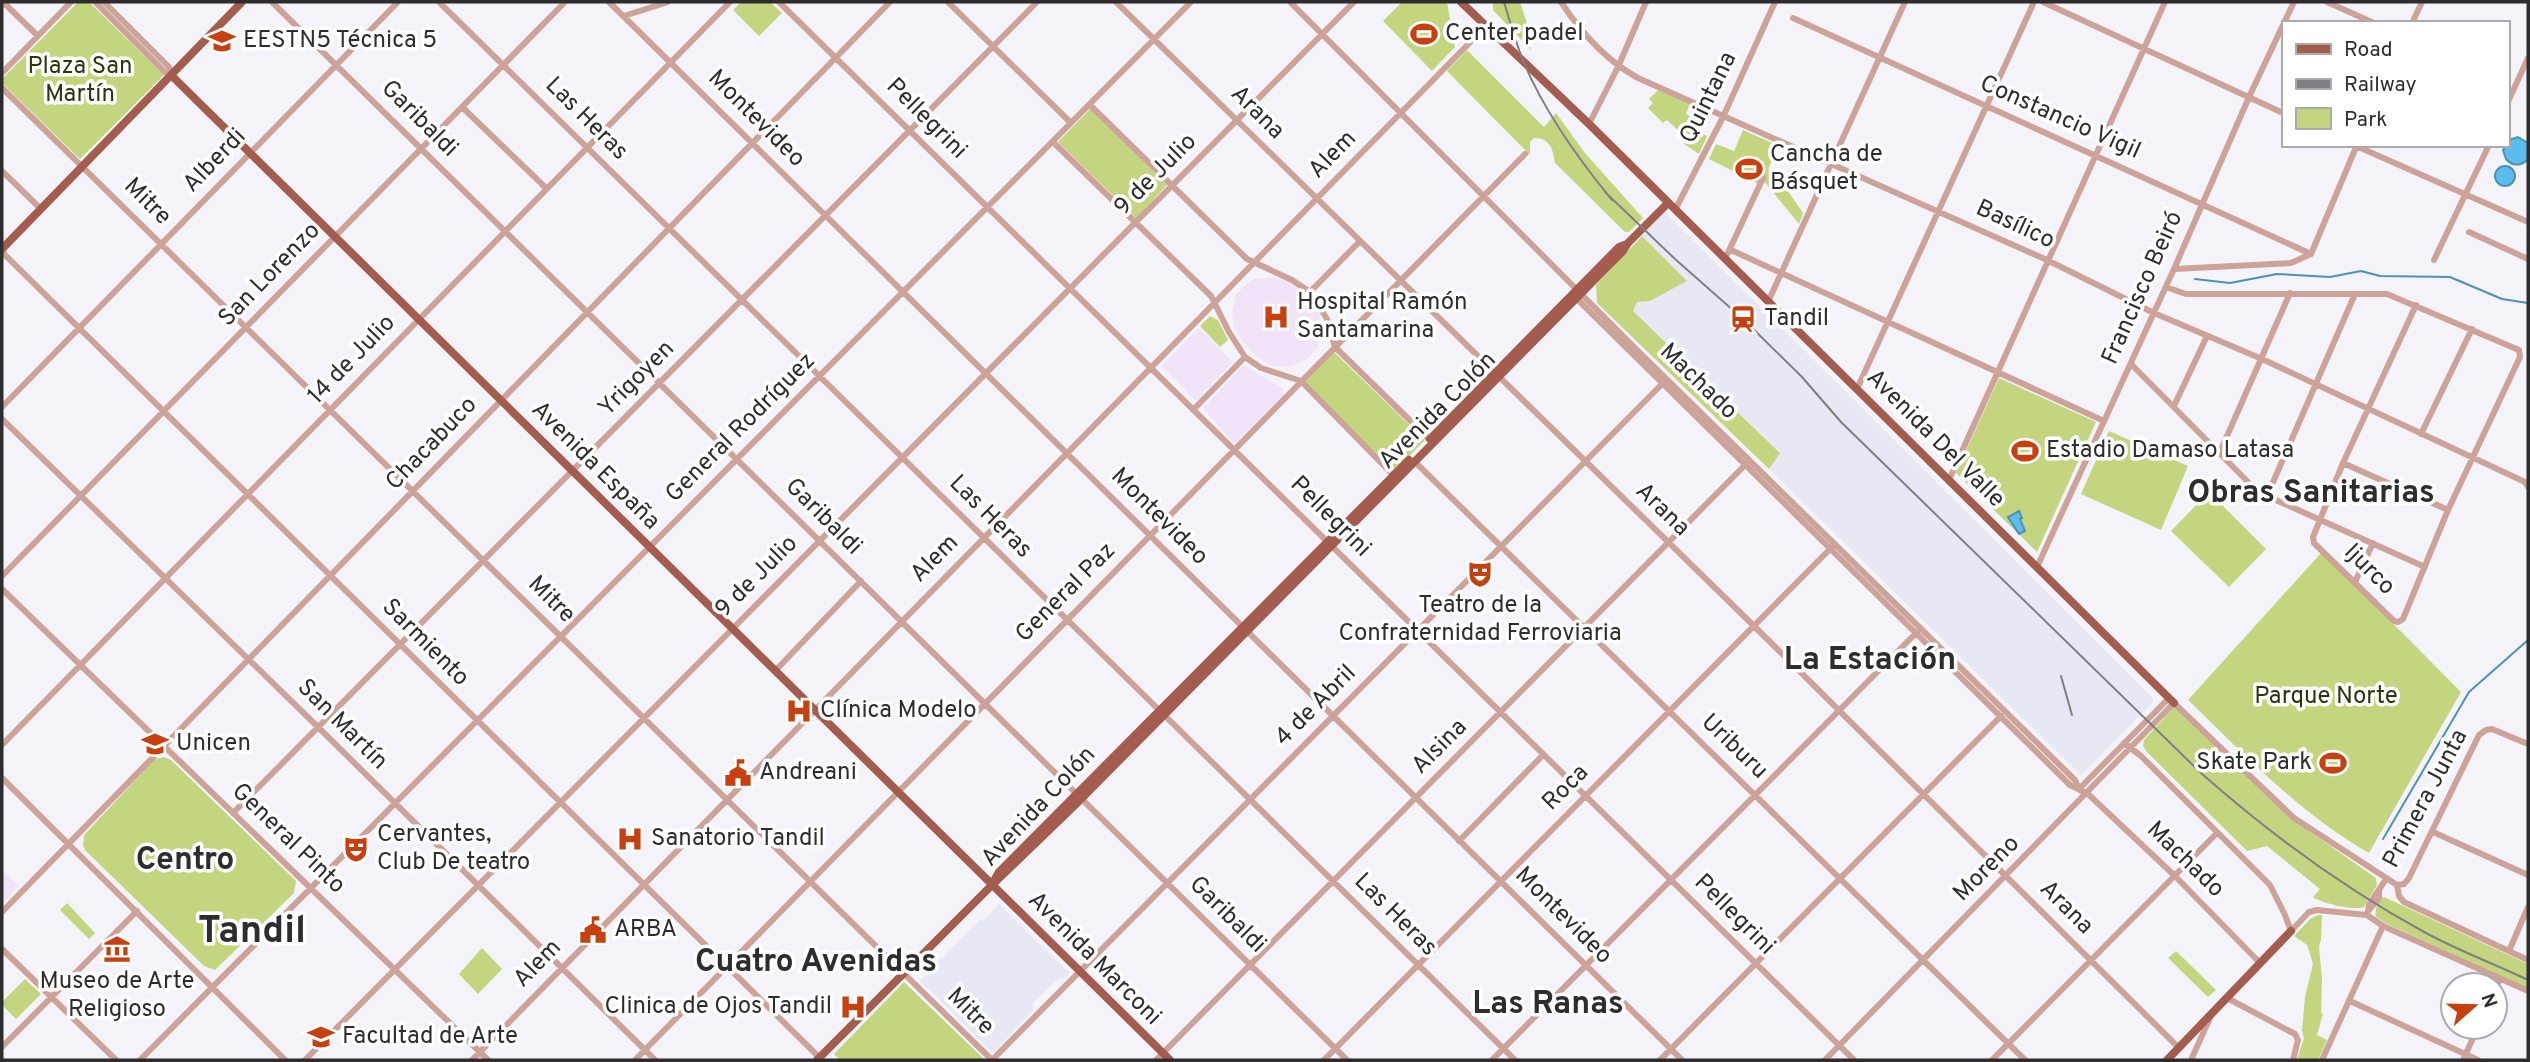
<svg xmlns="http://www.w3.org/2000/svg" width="2530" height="1062" viewBox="0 0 2530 1062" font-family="Overpass,sans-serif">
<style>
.built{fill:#e8e8f5}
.medical{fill:#f1e4f8}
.green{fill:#c4d580}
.water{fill:#5bbded;stroke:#4d92b4;stroke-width:2}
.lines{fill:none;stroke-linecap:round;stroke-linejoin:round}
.stream{stroke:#4d92b4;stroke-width:2}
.minor{stroke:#cca299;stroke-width:6}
.major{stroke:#a45c4e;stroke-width:8}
.rail{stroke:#7f7f83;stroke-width:2}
.labels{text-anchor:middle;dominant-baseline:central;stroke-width:7;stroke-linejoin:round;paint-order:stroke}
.poi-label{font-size:24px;fill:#2d2d2f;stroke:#fff;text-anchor:start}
.park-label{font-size:24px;fill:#2d340f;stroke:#fff}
.street-label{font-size:24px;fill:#2d2d2f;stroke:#fff}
.district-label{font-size:32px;font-weight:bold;fill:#2d2d2f;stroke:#fff}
.town-label{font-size:38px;font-weight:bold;fill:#2d2d2f;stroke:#fff}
</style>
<rect width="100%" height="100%" fill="#f3f3f9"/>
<path class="built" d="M1664 211 2153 698V702L2081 775 1769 469 1780 452 1633 311 1637 302 1650 301 1687 281 1642 236Z
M999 904 1070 973 1065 978 1058 979 1033 1003V1011L993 1053 920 981 980 919 983 921Z"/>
<path class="medical" d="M1270 277 1281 279 1296 285 1307 295 1318 310 1321 322V334L1317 348 1306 360 1291 366 1275 367 1263 361 1252 353 1234 328 1232 312 1236 294 1253 279Z
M1199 328 1233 362 1196 401 1161 366Z
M1244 365 1282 388 1284 395 1234 444 1203 408Z
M2 870 19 886 2 904Z"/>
<path class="green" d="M78 2H89L164 75 80 159 2 83V79Z
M741 2H770L782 13 759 36 733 10Z
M1402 2H1447L1455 47 1432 71 1383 21Z
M1493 2H1520L1526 20 1531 50 1493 10Z
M1467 50 1544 127 1556 113 1585 153 1643 218 1629 232H1625L1555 163C1553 149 1550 138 1534 138L1530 142V155L1447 71Z
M1658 90 1690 104 1686 114 1702 123 1698 131 1707 136 1699 154 1684 144 1688 140 1667 120 1663 123 1648 108 1653 103 1649 99Z
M1090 109 1167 185 1136 218 1058 142Z
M1743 130 1779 146 1768 169 1790 180 1786 188 1803 213 1799 224 1764 181 1761 185 1709 159 1716 144 1734 151Z
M1642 236 1687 281 1650 301 1637 302 1633 311 1780 453 1769 469 1597 303 1596 285Z
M1210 316 1218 320 1228 340 1220 347 1200 326Z
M1334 352 1425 440 1394 472 1305 382Z
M1999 378 2096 422 2037 552 1956 473Z
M2109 431 2188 466 2161 530 2081 494Z
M2209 492 2266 549 2229 587 2171 531Z
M2322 552 2461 692 2369 853C2300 814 2245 755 2188 700Z
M2175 706 2289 817 2376 878 2377 885 2364 907C2354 911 2321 903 2313 897L2320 889 2267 846 2247 851 2147 752 2143 746 2144 740Z
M164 757 171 760 296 881 294 893 215 970 204 966 85 850 83 845 84 835 155 759Z
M2384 897 2528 964V989L2385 923 2376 917C2374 909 2378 902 2384 897Z
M67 903 95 933 89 939 60 910Z
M2318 915H2322L2321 940 2319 946 2322 979 2321 1013 2323 1014 2317 1035 2327 1040 2318 1060H2297L2304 1038 2302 1031 2305 997 2313 964 2307 945 2294 936 2310 919Z
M482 948 502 969 478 994 459 974Z
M2176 951 2216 990 2208 997 2168 958Z
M25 979 41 994 16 1019 2 1005V1002Z
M904 982 985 1060H840L834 1054Z"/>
<path class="water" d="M2518 137 2528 143V159C2521 167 2512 166 2506 159L2503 150 2508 140Z
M2495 176a10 10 0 1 1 20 0a10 10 0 1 1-20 0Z
M2019 511 2022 518 2020 519 2025 531 2019 534 2008 517Z"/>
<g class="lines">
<path class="stream" d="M2195 279 2230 283 2277 274 2330 277 2361 271 2380 276 2450 277 2502 299 2528 303
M2383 839 2469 692 2528 640"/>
<path class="minor" d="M3 2 38 36
M95 2 165 72 171 75
M104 2 169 67 171 75
M272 2 1347 1060
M439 2 1515 1060
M609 2 1682 1060
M779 2 1854 1060
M948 2 1071 123
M1116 2 1753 625 2179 1048
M1290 2 1635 348 2075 780 2079 789
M1561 2C1580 31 1607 61 1638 78L2047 260 2154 313 2262 359 2525 482 2528 487
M2043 2 2283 113
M2327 2 2374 23
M624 16 668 2
M1793 18 2311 254
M2284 23 2294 2
M2412 23 2422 2
M2 73 71 2
M2 88 992 1060
M2507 104 2528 58
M1090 105 1247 259 1292 280 1310 292 1327 319 1335 347 1429 439
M462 107 546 188
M1589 124 1618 67 1646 2
M1053 142 1211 296 1229 332 1245 357 1261 368 1301 381 1396 478
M2354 145 2528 222
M2 171 41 209
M1675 210 1723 117 1775 2
M2469 232 2528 259
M1731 250 2104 421
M2 252 821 1059
M2311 254 2357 145
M1725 259 1763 178
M2434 260 2489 145
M2174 269 2291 263 2311 254
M2166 287 2186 294H2387L2519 350 2520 357 2448 510 2403 619 2398 622 2394 621 2314 543 2313 537 2343 463 2416 305
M1310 292 1360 241
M1574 296 2070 785 2088 794 2175 876 2260 963
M1768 302 1905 2
M2131 364 2252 486 2267 496 2425 567
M1857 389 2034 2
M2174 406 2207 336
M2 407 398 2
M1193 410 1245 357
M2 419 319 728 655 1060
M2421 434 2472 329
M2220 452 2290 293
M1415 462 2025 1060
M2343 463 2448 510
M1949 480 2165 2
M2267 496 2355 294
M2037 567 2174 269 2249 97 2283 25
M2 576 565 2
M2355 582 2373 543
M2 589 488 1060
M775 671 861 581
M2124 743 2141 756 2270 885 2285 915 2291 931
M2 745 730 2
M2 778 285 1060
M2079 789 2169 698
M233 813 1037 2
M2433 832 2528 875
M1459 841 1543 755
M2397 885 2404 884 2409 878 2479 735 2486 730 2492 729 2528 744
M2397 885 2399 896 2404 902 2528 960
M2369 910 2379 898V891
M2 912 890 2
M2367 915 2369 905 2386 879
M2291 931 2309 912 2317 910 2367 915 2383 926 2528 991
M2 949 116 1060
M2509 951 2528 907
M2495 990 2500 979
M2227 998 2295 1034 2298 1040 2293 1060
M2350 1001 2478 1060
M2 1047 137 911
M140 1060 1191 2
M305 1060 1354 2
M472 1060 1486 26
M635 1060 1525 154
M992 1060 1663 383
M1156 1060 1746 464
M1324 1060 1832 547
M1492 1060 1917 632
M1660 1060 2001 716
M1825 1060 2174 703 2294 818 2397 885
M1992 1060 2217 833
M2191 1060 2210 1018
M2322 1060 2383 926
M2463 1060 2478 1027"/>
<path class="major" d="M1461 2 1589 124 2174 703
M171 75 1170 1060
M2 249 242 2
M1430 439 1619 247 1627 244
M995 879 999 872 1409 460
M817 1060 992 885 1078 802 1623 251 1628 243 1668 203
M2167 1060 2291 931"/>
<path class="rail" d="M1504 2C1510 22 1516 43 1524 63 1544 110 1580 161 1612 200
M1605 192 1675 259 1743 319 1802 377 1841 422 2201 773C2270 834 2345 889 2426 933 2459 951 2495 964 2528 980
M2061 676 2072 715"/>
</g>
<defs>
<symbol id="stadium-bare" viewBox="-9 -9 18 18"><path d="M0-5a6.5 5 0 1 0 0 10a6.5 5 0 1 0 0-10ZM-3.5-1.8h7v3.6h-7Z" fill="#c7400f" stroke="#fff" stroke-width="2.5" paint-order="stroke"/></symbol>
<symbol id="school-bare" viewBox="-9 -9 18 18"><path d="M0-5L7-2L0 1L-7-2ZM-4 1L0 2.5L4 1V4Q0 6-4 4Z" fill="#c7400f" stroke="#fff" stroke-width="2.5" paint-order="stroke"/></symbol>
<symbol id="hospital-bare" viewBox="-9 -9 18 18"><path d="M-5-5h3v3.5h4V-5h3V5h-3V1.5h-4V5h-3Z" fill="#c7400f" stroke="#fff" stroke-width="2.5" paint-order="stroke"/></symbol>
<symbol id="station-bare" viewBox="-9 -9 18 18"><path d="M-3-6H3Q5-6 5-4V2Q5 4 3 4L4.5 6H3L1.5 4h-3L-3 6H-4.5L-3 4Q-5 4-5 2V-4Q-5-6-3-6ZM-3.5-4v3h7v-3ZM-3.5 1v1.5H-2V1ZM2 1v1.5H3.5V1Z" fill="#c7400f" stroke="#fff" stroke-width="2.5" paint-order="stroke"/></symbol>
<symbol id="theatre-bare" viewBox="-9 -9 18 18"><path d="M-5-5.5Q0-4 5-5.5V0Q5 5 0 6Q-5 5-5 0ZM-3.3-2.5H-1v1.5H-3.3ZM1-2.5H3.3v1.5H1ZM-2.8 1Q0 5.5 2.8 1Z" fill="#c7400f" stroke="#fff" stroke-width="2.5" paint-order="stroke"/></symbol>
<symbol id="university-bare" viewBox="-9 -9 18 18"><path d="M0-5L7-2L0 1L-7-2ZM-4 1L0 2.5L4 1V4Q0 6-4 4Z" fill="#c7400f" stroke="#fff" stroke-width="2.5" paint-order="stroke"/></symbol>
<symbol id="civic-bare" viewBox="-9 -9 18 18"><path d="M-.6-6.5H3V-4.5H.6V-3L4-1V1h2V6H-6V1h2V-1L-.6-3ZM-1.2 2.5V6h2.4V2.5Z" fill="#c7400f" stroke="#fff" stroke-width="2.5" paint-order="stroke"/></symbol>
<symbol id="museum-bare" viewBox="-9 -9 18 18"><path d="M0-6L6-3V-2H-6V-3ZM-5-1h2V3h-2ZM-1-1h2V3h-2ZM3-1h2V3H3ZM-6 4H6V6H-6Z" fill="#c7400f" stroke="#fff" stroke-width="2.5" paint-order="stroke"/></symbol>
</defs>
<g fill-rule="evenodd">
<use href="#stadium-bare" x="1405" y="15" width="38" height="38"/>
<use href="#school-bare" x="203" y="22" width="38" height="38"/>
<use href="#stadium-bare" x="1730" y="150" width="38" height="38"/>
<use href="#hospital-bare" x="1257" y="298" width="38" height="38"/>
<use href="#station-bare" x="1724" y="300" width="38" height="38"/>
<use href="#stadium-bare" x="2006" y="432" width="38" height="38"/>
<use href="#theatre-bare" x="1461" y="555" width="38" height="38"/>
<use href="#hospital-bare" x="780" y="692" width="38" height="38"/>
<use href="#university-bare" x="136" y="725" width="38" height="38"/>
<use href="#stadium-bare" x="2314" y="744" width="38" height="38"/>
<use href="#civic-bare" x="719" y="754" width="38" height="38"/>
<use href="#hospital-bare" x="611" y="820" width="38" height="38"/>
<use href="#theatre-bare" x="337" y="830" width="38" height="38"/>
<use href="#civic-bare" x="574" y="911" width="38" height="38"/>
<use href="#museum-bare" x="98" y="930" width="38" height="38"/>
<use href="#hospital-bare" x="834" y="988" width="38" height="38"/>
<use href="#university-bare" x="302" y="1018" width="38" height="38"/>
</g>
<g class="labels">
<g class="poi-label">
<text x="1445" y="34">Center padel</text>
<text x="243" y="41">EESTN5 Técnica 5</text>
<text x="1770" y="155">Cancha de<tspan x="1770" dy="28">Básquet</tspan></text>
<text x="1297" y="303">Hospital Ramón<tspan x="1297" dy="28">Santamarina</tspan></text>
<text x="1764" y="319">Tandil</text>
<text x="2046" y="451">Estadio Damaso Latasa</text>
<text x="1480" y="606" text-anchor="middle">Teatro de la<tspan x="1480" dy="28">Confraternidad Ferroviaria</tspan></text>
<text x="820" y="711">Clínica Modelo</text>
<text x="176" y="744">Unicen</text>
<text x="2312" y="763" text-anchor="end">Skate Park</text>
<text x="759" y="773">Andreani</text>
<text x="377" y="835">Cervantes,<tspan x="377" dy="28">Club De teatro</tspan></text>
<text x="651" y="839">Sanatorio Tandil</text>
<text x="614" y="930">ARBA</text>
<text x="117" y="982" text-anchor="middle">Museo de Arte<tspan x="117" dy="28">Religioso</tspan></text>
<text x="832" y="1007" text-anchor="end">Clinica de Ojos Tandil</text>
<text x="342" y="1037">Facultad de Arte</text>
</g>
<g class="park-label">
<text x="80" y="67">Plaza San<tspan x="80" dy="28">Martín</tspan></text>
<text x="2326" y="697">Parque Norte</text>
</g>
<g class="street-label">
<text transform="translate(1709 98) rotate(-64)">Quintana</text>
<text transform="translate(1257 113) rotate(45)">Arana</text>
<text transform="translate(2060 118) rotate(24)">Constancio Vigil</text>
<text transform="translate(419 119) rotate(45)">Garibaldi</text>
<text transform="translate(586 119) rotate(45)">Las Heras</text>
<text transform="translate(756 119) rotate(45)">Montevideo</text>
<text transform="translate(926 119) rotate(45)">Pellegrini</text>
<text transform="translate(1333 155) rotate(-46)">Alem</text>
<text transform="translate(215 161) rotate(-46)">Alberdi</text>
<text transform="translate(1156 175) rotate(-45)">9 de Julio</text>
<text transform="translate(147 202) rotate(45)">Mitre</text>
<text transform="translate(2015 225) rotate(25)">Basílico</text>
<text transform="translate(270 275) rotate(-46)">San Lorenzo</text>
<text transform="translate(2143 288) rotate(-66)">Francisco Beiró</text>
<text transform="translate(352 360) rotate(-46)">14 de Julio</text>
<text transform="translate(637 379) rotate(-45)">Yrigoyen</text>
<text transform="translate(1698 382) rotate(44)">Machado</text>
<text transform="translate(1438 411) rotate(-45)">Avenida Colón</text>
<text transform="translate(741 428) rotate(-45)">General Rodríguez</text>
<text transform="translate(1935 439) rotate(45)">Avenida Del Valle</text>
<text transform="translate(432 444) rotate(-46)">Chacabuco</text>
<text transform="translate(595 466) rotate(45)">Avenida España</text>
<text transform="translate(1662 510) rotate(44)">Arana</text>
<text transform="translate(823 517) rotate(45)">Garibaldi</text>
<text transform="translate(990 517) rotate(45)">Las Heras</text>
<text transform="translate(1159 517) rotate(45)">Montevideo</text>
<text transform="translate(1330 517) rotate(45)">Pellegrini</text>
<text transform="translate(935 559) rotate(-45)">Alem</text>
<text transform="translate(2369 570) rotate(45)">Ijurco</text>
<text transform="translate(757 577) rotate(-45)">9 de Julio</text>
<text transform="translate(1066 593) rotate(-45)">General Paz</text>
<text transform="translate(551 600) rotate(45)">Mitre</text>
<text transform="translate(425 643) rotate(45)">Sarmiento</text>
<text transform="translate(1316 706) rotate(-45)">4 de Abril</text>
<text transform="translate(342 725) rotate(45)">San Martín</text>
<text transform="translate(1440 747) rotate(-45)">Alsina</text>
<text transform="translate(1734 747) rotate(44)">Uriburu</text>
<text transform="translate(1566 788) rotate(-45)">Roca</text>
<text transform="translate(2426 799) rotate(-62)">Primera Junta</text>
<text transform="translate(1039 807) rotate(-47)">Avenida Colón</text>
<text transform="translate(288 839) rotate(44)">General Pinto</text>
<text transform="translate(2185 860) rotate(44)">Machado</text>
<text transform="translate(1987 869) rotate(-45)">Moreno</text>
<text transform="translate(2066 908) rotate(45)">Arana</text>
<text transform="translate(1227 915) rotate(45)">Garibaldi</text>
<text transform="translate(1395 915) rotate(45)">Las Heras</text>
<text transform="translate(1734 915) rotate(45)">Pellegrini</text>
<text transform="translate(1563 916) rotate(45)">Montevideo</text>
<text transform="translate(1094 959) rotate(45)">Avenida Marconi</text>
<text transform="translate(538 964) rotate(-46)">Alem</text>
<text transform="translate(970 1012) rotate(45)">Mitre</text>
</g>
<g class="district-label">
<text x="2311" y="494">Obras Sanitarias</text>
<text x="1870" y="661">La Estación</text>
<text x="185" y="861">Centro</text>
<text x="816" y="963">Cuatro Avenidas</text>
<text x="1548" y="1005">Las Ranas</text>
</g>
<g class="town-label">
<text x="252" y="932">Tandil</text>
</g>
</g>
<rect width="2530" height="1062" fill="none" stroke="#2d2d2f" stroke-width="7"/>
<rect x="2282" y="21" width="228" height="126" fill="#ffffff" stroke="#ababac" stroke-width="2"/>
<rect x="2296" y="44" width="35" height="10" fill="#a45c4e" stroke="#ababac" stroke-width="2"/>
<text x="2344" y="56" font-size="21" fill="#2d2d2f">Road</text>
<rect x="2296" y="79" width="35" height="10" fill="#7f7f83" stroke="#ababac" stroke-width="2"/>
<text x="2344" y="91" font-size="21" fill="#2d2d2f">Railway</text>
<rect x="2296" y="108" width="35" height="21" fill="#c4d580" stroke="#ababac" stroke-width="2"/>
<text x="2344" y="126" font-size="21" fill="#2d2d2f">Park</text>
<g transform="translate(2474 1006) rotate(70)"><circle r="33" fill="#ffffff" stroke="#ababac" stroke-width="2"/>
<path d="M0-5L12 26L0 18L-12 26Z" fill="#c7400f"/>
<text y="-10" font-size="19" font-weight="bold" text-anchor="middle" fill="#2d2d2f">N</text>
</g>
</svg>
